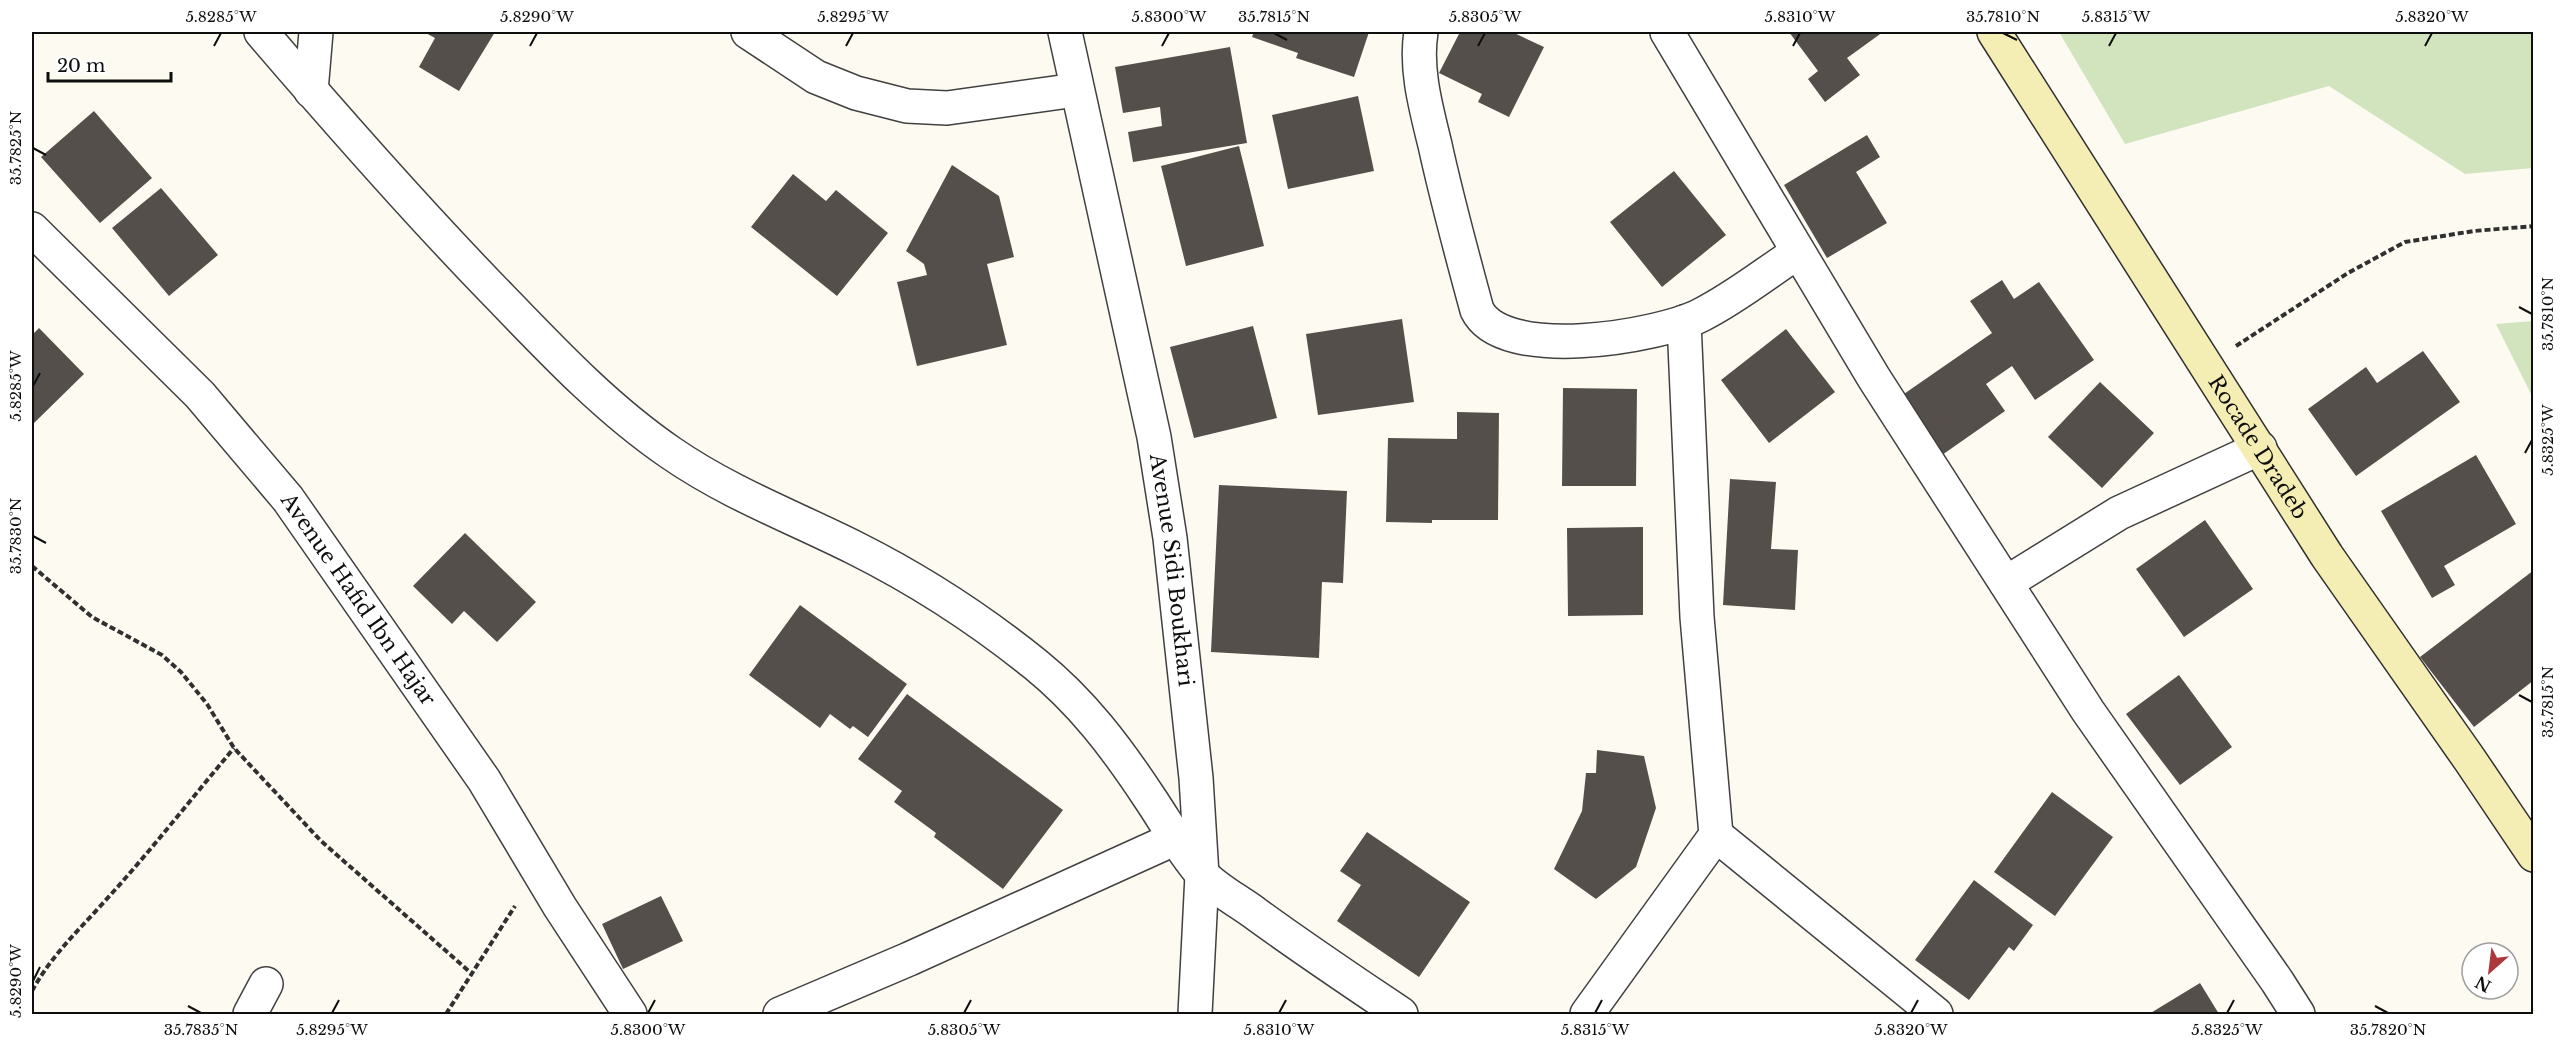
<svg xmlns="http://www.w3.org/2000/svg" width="2565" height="1046" viewBox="0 0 2565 1046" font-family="'Libre Baskerville',serif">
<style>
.green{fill:#d1e4be}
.building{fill:#554f4c}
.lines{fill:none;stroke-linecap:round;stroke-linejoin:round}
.street-casing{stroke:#414141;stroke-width:36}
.secondary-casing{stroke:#303030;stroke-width:36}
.path{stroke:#303030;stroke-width:4;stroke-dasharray:6 3;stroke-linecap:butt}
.street{stroke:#fff;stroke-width:33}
.secondary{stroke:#f5eeb4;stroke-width:33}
.ticks{fill:none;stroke:#0e0e0e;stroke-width:2}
.labels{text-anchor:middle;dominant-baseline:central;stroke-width:6;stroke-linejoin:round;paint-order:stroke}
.street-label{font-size:21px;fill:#0e0e0e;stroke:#fff}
.neatline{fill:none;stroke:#0e0e0e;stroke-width:2}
.ticks-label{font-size:15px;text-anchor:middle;fill:#0e0e0e}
</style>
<rect width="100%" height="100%" fill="#fdfbf1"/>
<path class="green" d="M2059 32H2533V168L2465 174 2329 86 2125 144Z
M2533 321H2534L2533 398 2496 324Z"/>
<path class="building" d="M424 32H495L459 91 419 67 435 38Z
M1254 32H1369L1354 77 1296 58 1298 53 1252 37Z
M1460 32H1512L1544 47 1509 117 1478 102 1482 94 1439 73Z
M1789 32H1883L1847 58 1860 75 1825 102 1808 79 1818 71Z
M1230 47 1247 143 1133 162 1128 132 1162 126 1160 107 1123 113 1115 67Z
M1358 96 1374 171 1288 189 1272 115Z
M94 111 152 178 100 223 41 157Z
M1867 135 1880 157 1856 172 1887 223 1827 258 1784 185Z
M1239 146 1264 246 1186 266 1161 166Z
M952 165 999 196 1014 257 987 264 1007 345 917 366 897 282 927 275 924 264 906 251Z
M1674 171 1726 235 1662 287 1610 222Z
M793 174 826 201 836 190 888 233 837 296 751 227Z
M161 188 218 255 169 296 112 228Z
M2002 280 2014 299 2039 282 2094 360 2035 400 2012 366 1986 384 2005 411 1942 455 1901 396 1992 333 1970 301Z
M1402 319 1414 402 1318 415 1306 334Z
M1253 326 1277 418 1194 438 1170 347Z
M39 328 84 374 32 425V335Z
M1786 329 1835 392 1769 443 1721 380Z
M2423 351 2460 402 2356 476 2308 409 2366 367 2377 383Z
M2100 382 2154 433 2102 488 2048 437Z
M1563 388 1637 389 1636 486H1562Z
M1457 412 1499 413 1498 520H1432V523L1386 522 1388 438 1457 439Z
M2476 455 2516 524 2444 566 2455 585 2432 598 2381 511Z
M1730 479 1776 482 1771 549 1798 550 1795 610 1723 605Z
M1219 485 1347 491 1343 583 1322 582 1319 658 1211 652Z
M2205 520 2253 589 2184 637 2136 569Z
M1643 527V615L1568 616 1567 528Z
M465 533 536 602 497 642 464 611 452 624 413 586Z
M2534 570V680L2474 727 2420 657Z
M800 605 907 684 868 737 853 726 850 729 830 714 820 728 749 675Z
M2179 675 2232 747 2180 785 2126 714Z
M907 694 1063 810 1003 889 934 837 936 833 894 802 902 791 858 759Z
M1597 750 1644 756 1656 808 1636 867 1596 899 1554 869 1582 811 1586 773H1596Z
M2052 792 2113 837 2055 916 1994 872Z
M1367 832 1470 902 1419 977 1337 921 1361 885 1340 871Z
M1974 880 2033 925 2014 951 2009 947 1969 1000 1915 960Z
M661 896 683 941 623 969 602 924Z
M2200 983 2219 1014H2149Z"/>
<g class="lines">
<defs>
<g id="street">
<path d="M261 32C339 123 418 213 502 299 555 354 608 410 671 453 729 493 793 517 855 548 919 580 979 619 1035 664 1082 702 1116 747 1149 797 1166 822 1181 850 1201 873 1215 889 1239 901 1256 914 1304 949 1352 981 1401 1014"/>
<path d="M748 32 816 77 856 93 907 106 947 108 1076 90"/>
<path id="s1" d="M1065 32 1154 437 1170 538 1196 778 1202 875 1195 1014"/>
<path d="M1421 32C1415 69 1426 108 1435 145 1447 200 1462 255 1477 310 1503 363 1658 337 1701 315 1735 298 1766 273 1798 252"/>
<path d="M1667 32 1874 378 2088 711 2277 981 2298 1014"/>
<path d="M311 91 316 32"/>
<path id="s2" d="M32 229 200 395 288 499 484 780 560 907 630 1014"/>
<path d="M2006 583 2119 513 2260 448"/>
<path d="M1716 835 1936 1014"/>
<path d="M250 1014 266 984"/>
<path d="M780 1014 909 959 1176 838"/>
<path d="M1587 1014 1716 835 1697 617 1684 322"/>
</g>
<g id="secondary">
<path id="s3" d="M1994 32 2327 556 2470 760 2534 855"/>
</g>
</defs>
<use href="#street" class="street-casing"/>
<use href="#secondary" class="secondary-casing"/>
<path class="path" d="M2236 346 2348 273 2405 242 2474 231 2534 226
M32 566 92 617 162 655 181 672 207 704 234 748 321 841 471 973
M32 991C51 956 78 931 104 902 149 853 191 799 234 748
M446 1014 515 906"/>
<use href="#street" class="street"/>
<use href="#secondary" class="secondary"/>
</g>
<path class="ticks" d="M1274 33 1287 40M2003 33 2017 40M214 46 221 33M530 46 537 33M846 46 853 33M1162 46 1169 33M1478 46 1485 33M1793 46 1800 33M2109 46 2116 33M2425 46 2432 33M33 148 46 155M2519 307 2532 314M33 386 40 373M2525 453 2532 440M33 536 46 543M2519 695 2532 702M33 981 40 967M188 1006 201 1013M2375 1006 2388 1013M332 1013 339 1000M648 1013 655 1000M964 1013 971 1000M1279 1013 1286 1000M1595 1013 1602 1000M1911 1013 1918 1000M2227 1013 2234 1000"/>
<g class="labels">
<g class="street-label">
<text stroke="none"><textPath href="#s3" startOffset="492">Rocade Dradeb</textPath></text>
<text stroke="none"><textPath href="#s1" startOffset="549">Avenue Sidi Boukhari</textPath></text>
<text stroke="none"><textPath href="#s2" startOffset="495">Avenue Hafid Ibn Hajar</textPath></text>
</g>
</g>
<rect width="2565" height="1046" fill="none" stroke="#ffffff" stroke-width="66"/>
<g transform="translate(2490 971) rotate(208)"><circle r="28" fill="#ffffff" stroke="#9f9f9f" stroke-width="1.5"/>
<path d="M0-4.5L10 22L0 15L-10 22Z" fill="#ac383c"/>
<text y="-9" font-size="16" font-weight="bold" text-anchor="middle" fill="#0e0e0e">N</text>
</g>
<path d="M48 72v9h123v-9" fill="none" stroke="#0e0e0e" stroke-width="3"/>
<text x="57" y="72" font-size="18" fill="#0e0e0e" stroke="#ffffff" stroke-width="4.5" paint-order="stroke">20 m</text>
<rect x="33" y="33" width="2499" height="980" class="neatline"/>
<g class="ticks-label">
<text x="221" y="22">5.8285°W</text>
<text x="537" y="22">5.8290°W</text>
<text x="853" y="22">5.8295°W</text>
<text x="1169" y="22">5.8300°W</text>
<text x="1274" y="22">35.7815°N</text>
<text x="1485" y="22">5.8305°W</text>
<text x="1800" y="22">5.8310°W</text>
<text x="2003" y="22">35.7810°N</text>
<text x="2116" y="22">5.8315°W</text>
<text x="2432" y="22">5.8320°W</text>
<text transform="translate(16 148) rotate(-90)" y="5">35.7825°N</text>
<text transform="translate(2548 314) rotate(-90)" y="5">35.7810°N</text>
<text transform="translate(16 386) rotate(-90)" y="5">5.8285°W</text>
<text transform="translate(2548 440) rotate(-90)" y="5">5.8325°W</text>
<text transform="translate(16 536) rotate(-90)" y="5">35.7830°N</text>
<text transform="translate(2548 702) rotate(-90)" y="5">35.7815°N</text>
<text transform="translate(16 981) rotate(-90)" y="5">5.8290°W</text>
<text x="201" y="1035">35.7835°N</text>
<text x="332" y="1035">5.8295°W</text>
<text x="648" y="1035">5.8300°W</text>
<text x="964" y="1035">5.8305°W</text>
<text x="1279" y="1035">5.8310°W</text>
<text x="1595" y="1035">5.8315°W</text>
<text x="1911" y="1035">5.8320°W</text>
<text x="2227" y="1035">5.8325°W</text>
<text x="2388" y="1035">35.7820°N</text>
</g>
</svg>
